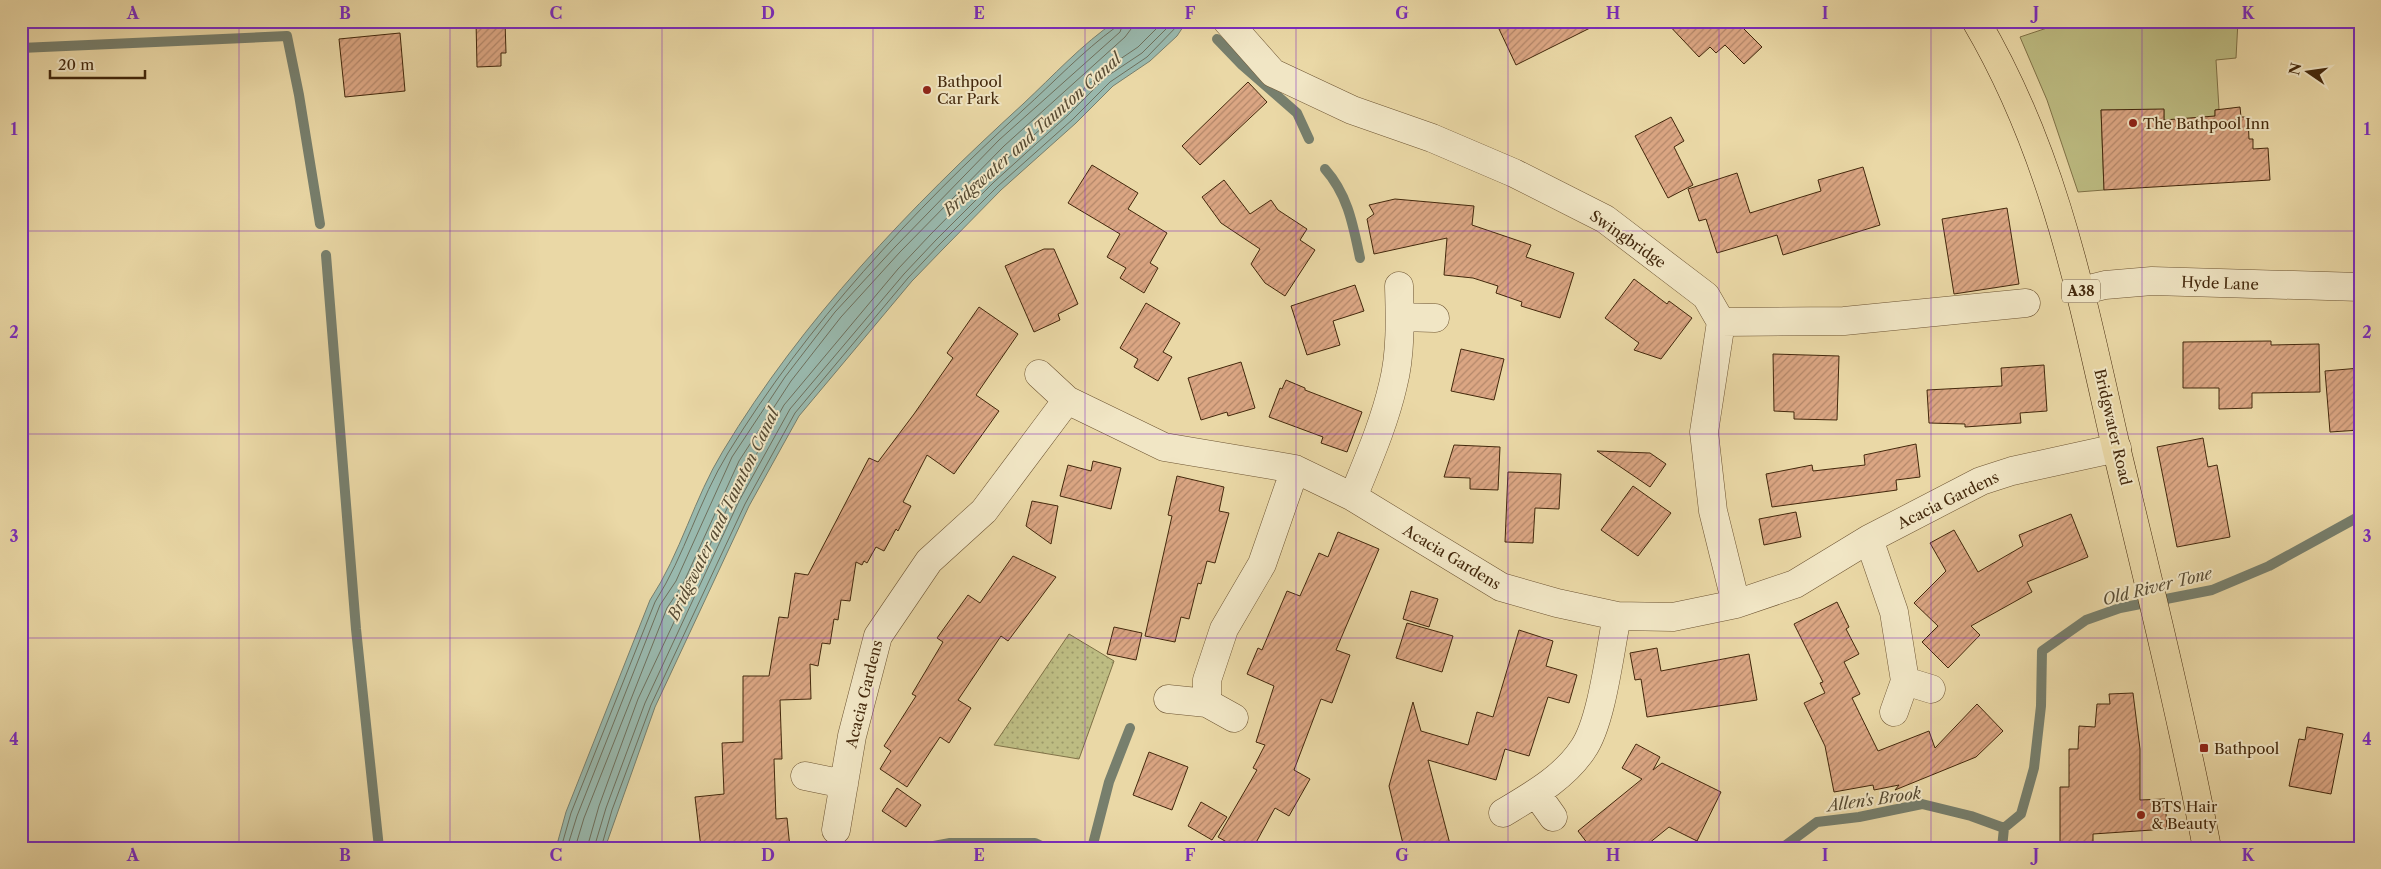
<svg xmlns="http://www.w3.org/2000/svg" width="2381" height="869" viewBox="0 0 2381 869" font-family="'Libre Caslon Text',serif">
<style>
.green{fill:#bdbc82;stroke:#807247}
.park{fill:url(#park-dots);stroke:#807247}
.water{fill:#99b9ae;stroke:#777f6d}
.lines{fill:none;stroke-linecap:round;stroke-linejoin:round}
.shore{stroke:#6e705d;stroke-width:1}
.stream{stroke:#777f6d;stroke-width:10}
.building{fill:url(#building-hatch);stroke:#43280c}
.street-casing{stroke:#6d5432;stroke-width:29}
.primary-casing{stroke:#43280c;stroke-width:29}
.street{stroke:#f1e6c5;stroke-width:28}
.primary{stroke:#ead8a6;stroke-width:28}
.grid{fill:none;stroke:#7b2cbf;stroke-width:1;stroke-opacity:0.55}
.poi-dot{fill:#8f2418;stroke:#f1e6c5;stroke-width:2}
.labels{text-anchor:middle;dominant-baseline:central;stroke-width:4;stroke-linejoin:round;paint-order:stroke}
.shield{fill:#f1e6c5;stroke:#776144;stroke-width:1}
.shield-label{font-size:14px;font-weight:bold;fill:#43280c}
.poi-label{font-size:15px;fill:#43280c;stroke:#f1e6c5;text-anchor:start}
.street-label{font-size:15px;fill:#43280c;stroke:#f1e6c5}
.water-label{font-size:16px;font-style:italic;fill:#584c34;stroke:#f1e6c5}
.neatline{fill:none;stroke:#7b2cbf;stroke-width:2}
.grid-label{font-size:16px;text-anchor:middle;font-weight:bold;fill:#7b2cbf}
</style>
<defs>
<pattern id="park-dots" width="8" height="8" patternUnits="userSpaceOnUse" patternTransform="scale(1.25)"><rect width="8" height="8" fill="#bdbc82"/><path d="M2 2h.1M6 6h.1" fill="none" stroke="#9b9969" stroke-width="1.8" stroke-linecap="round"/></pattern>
<pattern id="building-hatch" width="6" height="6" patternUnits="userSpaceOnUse" patternTransform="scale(1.25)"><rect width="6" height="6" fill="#dba683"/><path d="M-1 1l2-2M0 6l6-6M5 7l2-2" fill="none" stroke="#b3876a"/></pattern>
</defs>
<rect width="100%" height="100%" fill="#ead8a6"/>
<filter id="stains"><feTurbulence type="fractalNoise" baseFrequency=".004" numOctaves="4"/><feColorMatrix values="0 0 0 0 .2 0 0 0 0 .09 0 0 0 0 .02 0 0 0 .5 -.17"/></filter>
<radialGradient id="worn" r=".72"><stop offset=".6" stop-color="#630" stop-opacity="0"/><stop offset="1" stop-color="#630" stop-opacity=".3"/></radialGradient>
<path class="green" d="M2068 21H2238L2236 58 2216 60 2219 109 2215 110V116L2164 130V110H2101L2104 190 2078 192 2047 100 2020 37Z"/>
<path class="park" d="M1069 634 1114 661 1079 759 994 745Z"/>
<path class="water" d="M1116 21H1187L1177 36 1150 61 1113 86 1076 123 1001 190 944 248 912 281 799 416 749 506 655 707 605 848H556L566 812 650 600C681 553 694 498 723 451 802 320 910 207 1023 104 1053 76 1082 44 1116 21Z"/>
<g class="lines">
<path class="shore" d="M561 848 571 813 655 602C685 555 699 500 728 453 807 324 912 212 1023 110 1053 83 1083 51 1116 27L1118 21
M567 848 577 816 660 605 676 581 732 457 785 377 835 312 895 247 999 140 1120 32 1124 21
M575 848 584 818 667 608 683 584 739 461 791 381 841 317 900 252 1004 146 1125 37 1131 29 1132 21
M587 848 599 806 638 699 732 498 784 405 898 269 930 235 988 176 1063 109 1101 72 1138 47 1164 21
M594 848 606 808 645 703 739 501 790 409 904 274 936 240 994 182 1068 115 1106 77 1142 53 1174 21
M601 848 612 810 651 705 745 504 795 413 908 278 940 244 998 186 1073 119 1110 82 1147 57 1182 21"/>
<path class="stream" d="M1217 39 1242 65 1297 113 1309 139
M21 48 287 36 299 95 320 224
M1325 169C1348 195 1353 225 1360 258
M326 255 356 629 379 848
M923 848 950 843H1035L1046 848
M1092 848 1109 782 1130 728
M1782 848 1817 822 1859 817 1922 804 1971 816 2004 828
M2002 848 2004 828 2021 814 2034 768 2041 706 2042 651 2086 620 2120 608 2212 590 2269 566 2360 516"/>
</g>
<path class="building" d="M476 21H505L506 53H501V66L477 67Z
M1515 21H1604L1516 65 1499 29Z
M1665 21H1750L1743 28 1762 47 1744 64 1725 45 1716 53 1710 47 1699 57Z
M400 33 405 91 345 97 339 39Z
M1248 82 1267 102 1200 165 1182 146Z
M2240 107 2241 117H2248L2249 139H2253V149L2268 148 2270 180 2104 190 2101 110 2164 109V120L2215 116V110Z
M1671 117 1684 141 1674 147 1693 185 1668 198 1635 136Z
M1092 165 1138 193 1128 209 1167 233 1150 263 1158 268 1144 293 1120 278 1126 268 1107 257 1120 234 1068 203Z
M1863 167 1880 225 1783 255 1777 235 1717 253 1706 219 1699 221 1688 189 1737 173 1750 213 1821 191 1818 180Z
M1224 180 1250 214 1271 200 1278 210 1307 229 1300 240 1315 250 1285 296 1265 283 1251 264 1260 249 1221 223 1202 197Z
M1395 199 1474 206 1472 225 1531 245 1526 257 1574 273 1560 318 1521 306 1522 302 1496 293 1498 286 1473 278 1444 275 1447 238 1374 254 1367 219 1374 214 1369 205Z
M2007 208 2019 284 1954 294 1942 219Z
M1044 249H1054L1078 304 1058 314 1060 320 1034 332 1005 266Z
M1634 279 1667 304 1669 301 1692 318 1661 359 1634 350 1639 343 1605 318Z
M1355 285 1364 311 1333 321 1340 345 1307 355 1291 306Z
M1146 303 1180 323 1163 352 1172 357 1158 381 1134 367 1138 359 1120 348Z
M979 307 1018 334 976 395 999 411 954 474 927 455 903 502 911 506 898 531 896 529 884 551 876 547 867 563 864 561 862 565 856 562 850 601 841 600 838 620 834 619 830 644 822 643 818 666 810 664 811 699 780 700 782 759H774L776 819 787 818 790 848H761V844L701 848 695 797 724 794 722 743 743 742V676H769L779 617 788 618 795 573 808 575 869 458 878 462 914 414 953 358 947 353Z
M2271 341V345L2319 344 2320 392 2252 393V408L2219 409V388H2183V342Z
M1461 349 1504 359 1494 400 1451 391Z
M1773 354 1839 356 1837 420 1794 419V412L1774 411Z
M1241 362 1255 408 1228 416 1227 412 1201 420 1188 378Z
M2044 365 2047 411 2020 413 2021 423 1965 427V424L1929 423 1927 390 2002 386 2001 368Z
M2360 368V430L2330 432 2325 371Z
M1286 380 1305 388V390L1362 412 1347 452 1321 443 1323 437 1269 417 1280 388 1282 389Z
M2203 438 2208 467 2217 465 2230 537 2177 547 2157 447Z
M1916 444 1920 477 1896 480 1897 490 1772 507 1766 474 1812 465 1813 471 1865 465 1864 455Z
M1454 445 1500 447 1498 490 1470 489V478L1444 477Z
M1597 451 1650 453 1666 464 1650 487Z
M1093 461 1121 468 1111 509 1060 496 1068 465 1091 471Z
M1508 472 1561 474 1559 509 1535 508 1533 543 1505 542Z
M1177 476 1224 487 1219 511 1229 513 1215 563 1207 561 1201 584 1198 583 1189 619 1181 617 1175 642 1145 636 1172 516 1168 515Z
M1633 486 1671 513 1638 556 1601 530Z
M1032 501 1058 506 1051 544 1026 526Z
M1796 512 1801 537 1764 545 1759 519Z
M2071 514 2088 557 2027 582 2032 592 1971 626 1980 635 1948 668 1922 642 1938 626 1914 603 1946 571 1930 543 1954 530 1978 572 2023 546 2019 535Z
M1338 532 1379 549 1336 650 1350 655 1332 703 1321 699 1294 770 1310 779 1289 816 1275 808 1253 848H1237L1218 837 1257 770 1253 768 1265 745 1256 742 1274 686 1247 674 1258 648 1262 650 1287 591 1300 596 1319 553 1328 557Z
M1013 556 1056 577 1008 641 1001 636 958 700 971 708 949 743 940 737 907 787 880 769 891 751 884 746 916 696 912 694 943 642 937 638 968 595 980 603Z
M1411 591 1438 599 1429 627 1403 619Z
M1837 602 1849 627 1846 629 1859 654 1844 662 1860 694 1852 698 1878 751 1929 731 1935 748 1977 704 2003 731 1976 757 1895 790 1899 785 1874 790 1873 785 1834 792 1825 746 1804 703 1825 693 1820 683 1823 682 1794 624Z
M1407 623 1453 636 1442 672 1396 658Z
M1114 627 1142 633 1136 660 1107 654Z
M1519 630 1553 641 1546 666 1577 675 1569 703 1548 697 1529 756 1505 749 1496 780 1428 760 1451 848H1404L1389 786 1413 702 1421 731 1468 745 1477 712 1493 717Z
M1657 648 1661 671 1749 654 1757 700 1647 717 1641 679 1635 680 1630 653Z
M2133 693 2140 749V800L2165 799 2167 829 2093 834V847H2060V787H2069V749H2078L2079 726 2095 727 2097 704H2110L2109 694Z
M2307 727 2343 734 2331 794 2289 786 2299 739 2305 740Z
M1636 744 1660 757 1653 770 1662 763 1721 792 1697 841 1669 827 1643 848H1591L1578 831 1642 779 1622 768Z
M1149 752 1188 767 1172 810 1133 795Z
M897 788 921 805 906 827 882 811Z
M1201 802 1227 817 1212 840 1188 826Z"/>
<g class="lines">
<defs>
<path id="street" d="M1227 21 1273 73 1352 110 1432 138 1514 173 1605 219 1706 296 1721 322
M2081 291 2105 285 2152 281 2360 287
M1400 317 1435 318
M1721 322 1844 321 2026 303
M1721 322 1704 432 1713 511 1736 604
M1039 374 1067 400
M1353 497C1368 460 1384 424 1393 385 1401 354 1400 318 1399 286
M1869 539 1894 612 1905 681 1894 712
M1905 681 1931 689
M1168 699 1207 703
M1234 718 1207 703V680L1224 629 1262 564 1295 469 1353 497 1501 587 1557 603 1617 616 1673 617 1736 604 1795 584 1869 539 1981 481 2012 471 2117 448
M805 776 844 784
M1536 793 1553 817
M1503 813C1531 796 1564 778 1583 749 1602 722 1610 650 1617 616
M836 830 852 736 878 636 929 561 984 511 1067 400 1164 447 1295 469"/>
<path id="primary" d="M1976 21C2055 155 2082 298 2116 447 2148 580 2181 713 2207 848"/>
</defs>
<use href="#street" class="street-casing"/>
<use href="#primary" class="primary-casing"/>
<use href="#street" class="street"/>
<use href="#primary" class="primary"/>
</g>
<path class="grid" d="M239 21V848M450 21V848M662 21V848M873 21V848M1085 21V848M1296 21V848M1508 21V848M1719 21V848M1931 21V848M2142 21V848M21 231H2360M21 434H2360M21 638H2360"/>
<g class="poi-dot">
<circle cx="927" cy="90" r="5"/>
<circle cx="2133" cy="123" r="5"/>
<rect x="2199" y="743" width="10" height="10" rx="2.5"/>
<circle cx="2141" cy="815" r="5"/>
</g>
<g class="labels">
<rect class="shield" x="2062" y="279.5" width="38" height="23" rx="4"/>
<g class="shield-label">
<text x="2081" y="291">A38</text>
</g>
<g class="poi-label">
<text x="937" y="81">Bathpool<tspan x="937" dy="17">Car Park</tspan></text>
<text x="2143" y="123">The Bathpool Inn</text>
<text x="2214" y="748">Bathpool</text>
<text x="2151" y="806">BTS Hair<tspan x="2151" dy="17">&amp; Beauty</tspan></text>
</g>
<g class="street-label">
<text transform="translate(1628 239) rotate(35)">Swingbridge</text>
<text transform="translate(2220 283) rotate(2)">Hyde Lane</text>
<text transform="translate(2113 427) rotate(77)">Bridgwater Road</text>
<text transform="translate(1948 500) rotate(-26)">Acacia Gardens</text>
<text transform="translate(1452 557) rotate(31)">Acacia Gardens</text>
<text transform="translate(864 694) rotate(-76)">Acacia Gardens</text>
</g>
<g class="water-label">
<text transform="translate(1032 134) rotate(-42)">Bridgwater and Taunton Canal</text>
<text transform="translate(723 514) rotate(-64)">Bridgwater and Taunton Canal</text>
<text transform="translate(2157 586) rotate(-14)">Old River Tone</text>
<text transform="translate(1874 799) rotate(-8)">Allen's Brook</text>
</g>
</g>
<rect width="2381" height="869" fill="none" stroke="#ead8a6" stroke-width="55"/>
<g transform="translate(2308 72) rotate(283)" stroke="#f1e6c5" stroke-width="4" paint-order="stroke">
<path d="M0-4L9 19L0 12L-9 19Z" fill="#43280c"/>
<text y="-8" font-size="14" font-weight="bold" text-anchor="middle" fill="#43280c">N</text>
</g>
<path d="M50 70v8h95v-8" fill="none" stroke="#43280c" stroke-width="2.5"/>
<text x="58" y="70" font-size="15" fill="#43280c" stroke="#f1e6c5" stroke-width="4" paint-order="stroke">20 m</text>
<rect x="28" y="28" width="2326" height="814" class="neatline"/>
<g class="grid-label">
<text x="133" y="19">A</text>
<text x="345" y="19">B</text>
<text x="556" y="19">C</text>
<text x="768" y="19">D</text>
<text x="979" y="19">E</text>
<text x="1190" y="19">F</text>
<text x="1402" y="19">G</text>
<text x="1613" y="19">H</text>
<text x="1825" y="19">I</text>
<text x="2036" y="19">J</text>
<text x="2248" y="19">K</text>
<text x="14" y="135">1</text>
<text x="2367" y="135">1</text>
<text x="14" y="338">2</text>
<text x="2367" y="338">2</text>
<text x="14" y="542">3</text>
<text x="2367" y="542">3</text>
<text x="14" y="745">4</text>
<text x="2367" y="745">4</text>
<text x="133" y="861">A</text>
<text x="345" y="861">B</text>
<text x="556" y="861">C</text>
<text x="768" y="861">D</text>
<text x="979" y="861">E</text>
<text x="1190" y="861">F</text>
<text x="1402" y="861">G</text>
<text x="1613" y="861">H</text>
<text x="1825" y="861">I</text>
<text x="2036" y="861">J</text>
<text x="2248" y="861">K</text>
</g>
<rect width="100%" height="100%" filter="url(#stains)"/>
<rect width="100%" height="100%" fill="url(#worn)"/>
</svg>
